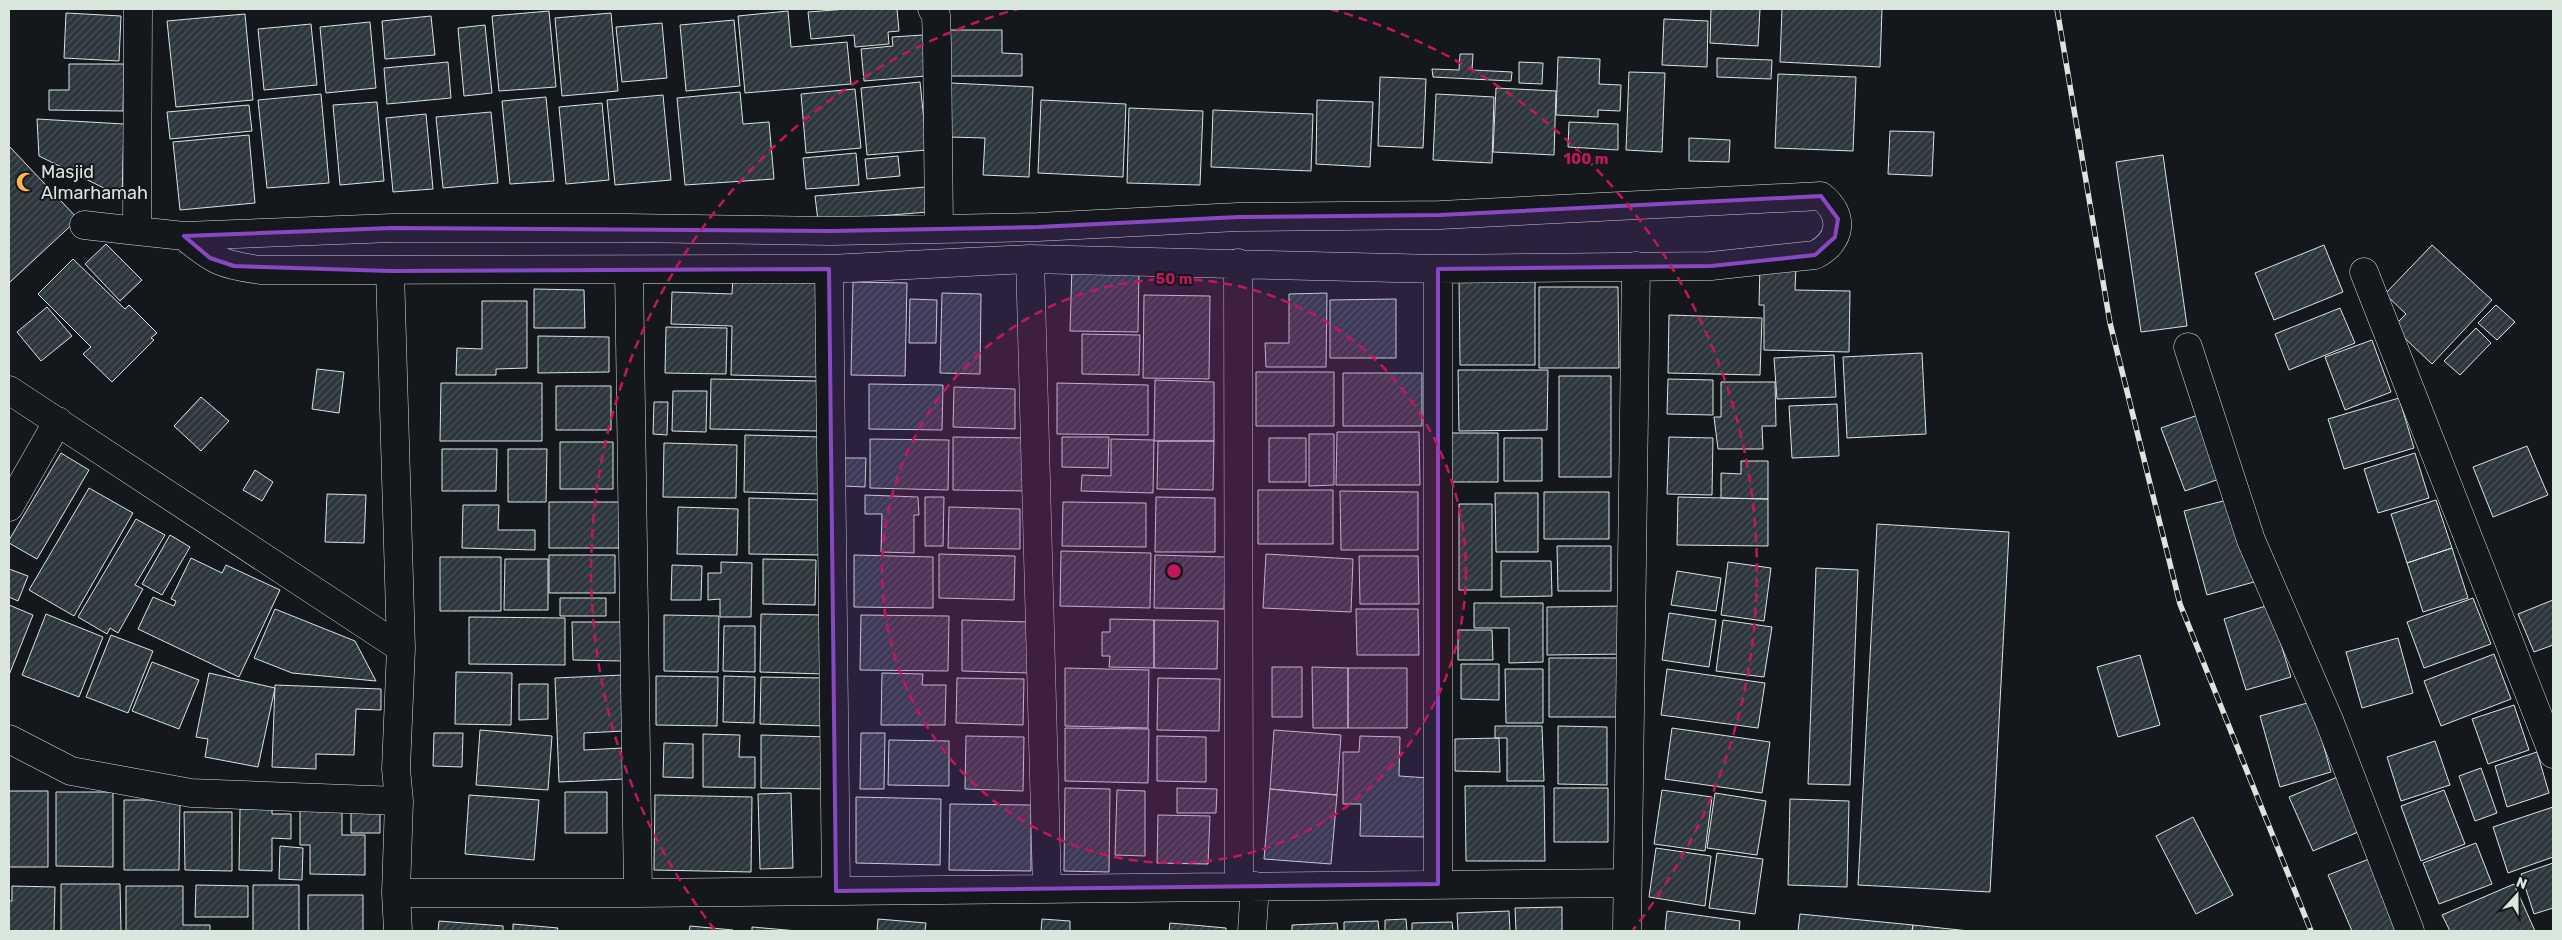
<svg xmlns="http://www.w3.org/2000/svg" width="2562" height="940" viewBox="0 0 2562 940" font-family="Rubik,sans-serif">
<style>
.building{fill:url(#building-hatch);stroke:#d8e6dc}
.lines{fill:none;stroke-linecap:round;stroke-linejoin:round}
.minor-casing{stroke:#d8e6dc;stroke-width:29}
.minor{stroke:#14181c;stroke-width:28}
.rail-casing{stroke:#d8e6dc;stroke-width:5.5}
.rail{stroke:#14181c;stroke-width:4;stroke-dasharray:11;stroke-linecap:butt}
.marked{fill:#8948c3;fill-opacity:0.2;stroke:#8948c3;stroke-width:4;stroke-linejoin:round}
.ring{fill:none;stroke:#c2185b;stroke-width:2.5;stroke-dasharray:9 6}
.labels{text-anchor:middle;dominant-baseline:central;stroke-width:4;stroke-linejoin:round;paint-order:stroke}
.poi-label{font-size:18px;fill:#d8e6dc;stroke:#14181c;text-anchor:start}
.centre{fill:#c2185b;stroke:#14181c;stroke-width:2.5}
.ring-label{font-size:15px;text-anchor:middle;font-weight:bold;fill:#c2185b;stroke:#14181c;stroke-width:4;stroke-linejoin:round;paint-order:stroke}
</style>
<defs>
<pattern id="building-hatch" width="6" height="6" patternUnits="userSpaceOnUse" patternTransform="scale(1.25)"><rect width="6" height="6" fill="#2c363c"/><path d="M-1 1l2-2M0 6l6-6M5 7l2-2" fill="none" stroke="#4a5358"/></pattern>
</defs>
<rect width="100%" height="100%" fill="#14181c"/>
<path class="building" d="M847 9H897L899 31 888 32 889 44 855 47 854 35 811 39 808 12Z
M1711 9H1760L1758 46 1710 43Z
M1782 9H1882L1880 67 1780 62Z
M549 11 556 87 499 91 492 16Z
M788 11 791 47 847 42 851 84 745 93 738 16Z
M66 13 121 16 119 61 64 58Z
M611 13 618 91 562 96 555 18Z
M245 14 253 100 176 107 167 21Z
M431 16 435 55 385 59 382 21Z
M1664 19 1708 21 1707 67 1662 65Z
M734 20 740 86 686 91 680 25Z
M370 22 376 88 326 93 320 27Z
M662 23 667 78 622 82 616 27Z
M311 24 317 85 264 90 258 29Z
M485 25 492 93 464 96 458 28Z
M949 30H1002V53L1022 54V76H950Z
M923 35 926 76 864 81 861 49 893 46 892 37Z
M1460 54H1473L1472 70 1512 72 1511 81 1433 77 1432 69 1459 70Z
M1558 57 1600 59 1599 84 1621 85 1620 111 1598 110V117L1556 115Z
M1717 58 1772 60 1771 79 1717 77Z
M448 62 451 98 387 104 384 68Z
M1519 62 1543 63 1542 84 1519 83Z
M69 64H124L123 111 49 110V90H69Z
M1629 72 1665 73 1662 152 1626 150Z
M1778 74 1856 77 1853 151 1775 148Z
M1380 77 1426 79 1423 148 1378 146Z
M920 82 927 150 867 155 861 88Z
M951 83 1033 87 1029 177 983 175 985 138 949 137Z
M1496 88 1556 91 1554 155 1493 152Z
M855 89 861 148 806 153 801 94Z
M740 92 743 124 769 122 774 179 685 185 677 98Z
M321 94 329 183 267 188 258 100Z
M1436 94 1494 97 1492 163 1433 160Z
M663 95 671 180 615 185 607 100Z
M546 97 554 181 510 184 502 101Z
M1041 100 1126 104 1123 177 1038 173Z
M1317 100 1373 102 1370 167 1316 164Z
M377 102 384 181 340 185 333 105Z
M602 103 609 180 566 184 559 107Z
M249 105 252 131 170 139 167 112Z
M1129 108 1203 111 1200 185 1127 183Z
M1213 110 1313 114 1311 171 1211 167Z
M491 112 498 183 443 188 436 117Z
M426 114 433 189 393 192 386 118Z
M37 119 124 124 122 197 39 156Z
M1569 122 1618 124V150L1568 147Z
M1890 131 1934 132 1932 176 1888 174Z
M249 135 255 203 180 210 173 142Z
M1689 138 1730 140 1729 162 1689 161Z
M9 146 78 219 9 283Z
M856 153 859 185 806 189 803 158Z
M2163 155 2187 326 2141 332 2116 162Z
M898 156 900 176 867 179 865 159Z
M926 187 928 212 818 221 815 196Z
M106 244 142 280 120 301 85 264Z
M2324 245 2343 292 2274 320 2255 273Z
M2432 245 2492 300 2432 364 2393 327 2406 314 2385 294Z
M73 259 125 309 129 305 157 333 151 338 154 340 112 382 83 354 91 347 38 294Z
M1760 265 1796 266 1795 290 1850 291 1849 352 1764 350V305H1759Z
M1072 266 1139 268 1138 332 1070 331Z
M733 275 820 277 818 377 731 375 732 326 671 324 672 292 732 294Z
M1459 279H1535V365H1460Z
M853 282 907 283 905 376 851 375Z
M1539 287H1618L1619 368H1539Z
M534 289 584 290 585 328H534Z
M942 293 981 294 980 374 940 373Z
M1327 293 1326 367H1266L1265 343H1289V294Z
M1144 295 1210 296 1209 379 1143 378Z
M910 299 937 300 936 343H909Z
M1396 299V358H1330V300Z
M482 301H527V368L496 369V375H456L457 348 482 349Z
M2496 305 2515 322 2497 340 2478 323Z
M47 307 72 336 41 361 17 332Z
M2340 308 2355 343 2289 370 2275 334Z
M1669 315 1762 318 1760 375 1668 373Z
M666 327 727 328 726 374 665 373Z
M2476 328 2491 343 2460 375 2444 361Z
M1082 334 1140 335 1139 375 1082 374Z
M538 336 609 337V372L538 373Z
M2372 340 2391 392 2345 410 2325 357Z
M1922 353 1926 434 1847 438 1843 357Z
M1834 355 1836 397 1777 399 1774 358Z
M317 369 344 372 339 413 312 409Z
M1458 370H1548L1547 430 1459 431Z
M1256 372H1334V426H1256Z
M1343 373H1422V426H1343Z
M1559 376H1611V477H1559Z
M711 379 818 381 817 431 710 429Z
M1668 379 1713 380V415L1667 414Z
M1155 380 1214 382V441H1154Z
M1721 382H1775L1776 426H1762L1763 449H1718L1714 417H1721Z
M441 383H542V441H440Z
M1057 383 1148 385V435L1057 434Z
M869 384 943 385 942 430 869 429Z
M556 386H611V430H556Z
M954 387 1015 389V429L953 427Z
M673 391H707L706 432 672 431Z
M201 397 229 421 201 451 174 426Z
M2399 398 2414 448 2344 469 2328 419Z
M654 402H668L667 435 653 434Z
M1837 404 1839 456 1792 458 1789 406Z
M2198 415 2222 478 2185 491 2161 428Z
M1337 432H1419L1420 485H1336Z
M1446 433H1498V482H1446Z
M1309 434H1334V485L1309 486Z
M745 435 820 437 819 494 744 492Z
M953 437 1029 438V491L953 490Z
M1062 437H1109L1108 468 1062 467Z
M1669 437 1713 438 1712 495 1667 494Z
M1269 438H1306V482H1269Z
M1504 438H1542V481H1504Z
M870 439 949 440 948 490 870 488Z
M1111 439 1154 440 1153 493 1081 491 1082 475 1111 476Z
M1158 441H1214L1213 490 1157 489Z
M560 442H613V489H560Z
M664 443 737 445 736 498 663 497Z
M2527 446 2548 495 2493 517 2473 467Z
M442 449H497L496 491H442Z
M508 449H547L546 502H508Z
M61 453 89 470 37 559 9 543V540Z
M2415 453 2429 498 2378 513 2364 469Z
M844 458H866L865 487 843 486Z
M1741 461H1768V499L1721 498V473L1741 474Z
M255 470 273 482 262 501 243 490Z
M89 488 133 513 74 616 29 590Z
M1258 490H1333V544H1258Z
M1340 491 1418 492V550H1341Z
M1544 492H1609V539H1544Z
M1495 493H1538V552H1496Z
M327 494 366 495 364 543 325 542Z
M865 495 918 497 919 515H914V553L881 552 882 514H865Z
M925 497H944L943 546H925Z
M1156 497 1215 498V552H1155Z
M1678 497 1768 499V546L1677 545Z
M749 498 822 500 821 555 749 554Z
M2231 499 2254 582 2207 595 2184 511Z
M2436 500 2452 548 2407 563 2391 514Z
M549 502H619V548H549Z
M1063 502 1146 503V547L1062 546Z
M1459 504H1492V590H1459Z
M463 505H499L498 530H535V550L462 548Z
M678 507 738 509 737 555 677 554Z
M949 507 1020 509V549L948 548Z
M136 519 165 535 135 585 143 589 118 633 110 628 107 634 78 617Z
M1877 524 2009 532 1990 892 1858 885Z
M170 535 190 547 162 595 142 584Z
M1557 546H1611V591H1558Z
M2452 548 2468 598 2423 612 2407 563Z
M1061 551 1151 553 1150 608 1060 606Z
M939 554 1015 556 1014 600 939 598Z
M1266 554 1353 559 1351 612 1263 608Z
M549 555H615V593H549Z
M854 555 933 557V608L854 607Z
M1155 555 1225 557 1224 609 1154 608Z
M1359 556H1418L1419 604H1360Z
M440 557H501V611H440Z
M191 558 222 573 226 565 280 590 239 677 138 629 153 597 174 606 176 601 171 599Z
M505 559H548V610H504Z
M763 559 816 560 815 605 763 604Z
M1501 561H1551L1552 596 1501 597Z
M721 562 752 563 751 617H720V599L708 600V573H721Z
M1728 562 1771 568 1764 621 1721 615Z
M672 565 702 566 701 600H671Z
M1816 568 1858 570 1850 785 1808 784Z
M9 569 28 576 18 601 9 597Z
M1677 571 1721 578 1716 611 1671 605Z
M560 598H606V616H560Z
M2473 598 2491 644 2424 668 2407 622Z
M2553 600V645L2534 652 2518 614Z
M1474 603H1543V662L1509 663V628H1474Z
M9 605 33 615 9 675Z
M2269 605 2291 677 2246 690 2224 619Z
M1625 606V654L1547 655V607Z
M275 609 355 641 376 681 292 673 254 658Z
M1356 609H1418L1419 655H1357Z
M1669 613 1716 620 1709 667 1662 660Z
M46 614 103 637 79 697 22 675Z
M761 614 824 615 823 674 760 672Z
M664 615 719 616 718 672 664 671Z
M861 615 949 616 948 671 860 670Z
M469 617 565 618V665L469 664Z
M1110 619 1154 620V668L1109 667 1110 656H1102V632H1110Z
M962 620 1029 622 1028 673 962 671Z
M1154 620 1218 621 1217 669 1154 668Z
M1723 620 1772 627 1764 677 1716 671Z
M572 622H621V661L573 660Z
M724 626H755V672L723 671Z
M1458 630H1492L1493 660H1458Z
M111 635 153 651 128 713 86 697Z
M2398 638 2413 693 2362 708 2346 652Z
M2494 654 2511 699 2441 726 2424 681Z
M2140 655 2160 725 2118 737 2097 667Z
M1549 658H1623L1624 717H1549Z
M152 662 199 680 179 729 132 711Z
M1461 664H1499V700L1461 699Z
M1272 667H1302V717H1272Z
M1312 667 1348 668V728H1313Z
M1065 668 1149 670 1148 728 1065 726Z
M1348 668H1407V728H1348Z
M1505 669H1543V723H1506Z
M1667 669 1765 683 1758 728 1661 715Z
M456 672 512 673 511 725 455 724Z
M209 673 275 688 258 767 205 757 208 739 196 737Z
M882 673 923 674 922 685H946L945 725H881Z
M623 675 625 731 584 733V750L623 748 624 779 559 782 555 678Z
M656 676 718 677 717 726 656 725Z
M724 676 755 677 754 723 723 722Z
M761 677 825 678 824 726 760 724Z
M957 678 1024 679 1023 725 956 723Z
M1158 678 1220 679 1219 731 1157 730Z
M519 684H548V719L519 720Z
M275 685 381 689V710L356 709 354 755 316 754V769L272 767Z
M2311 702 2331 772 2280 787 2260 716Z
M2514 705 2529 750 2488 764 2472 719Z
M1495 726H1542L1544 781H1507V738H1495Z
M1558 726 1607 727V785L1558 784Z
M1065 728 1149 729 1148 783 1065 781Z
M1672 728 1770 742 1762 793 1665 779Z
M480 730 552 736 548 790 476 785Z
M1274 730 1341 735 1337 795 1270 789Z
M434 733H463L462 767 433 766Z
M861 733H885L884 789H860Z
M703 734 740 735 739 757H755V788L703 787Z
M761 735 829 737 828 789 761 788Z
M966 736 1024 737 1023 791 965 789Z
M1157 736 1206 737V782L1157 781Z
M1360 736 1400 737 1399 776 1429 778 1428 837 1360 836 1361 804H1343V752H1359Z
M1499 738 1500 772 1455 771V739Z
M889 740 949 741V786L888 785Z
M2435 741 2450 785 2401 801 2387 757Z
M664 743 693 744V778L663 777Z
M2537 752 2549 793 2507 807 2495 766Z
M2481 768 2497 813 2475 821 2459 776Z
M2340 776 2363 830 2313 851 2289 797Z
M1465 786H1544L1545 861H1466Z
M1065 788 1110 789 1109 872 1064 871Z
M1177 788 1217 789 1216 813H1177Z
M1554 788H1608V842H1554Z
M1270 789 1337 795 1331 864 1264 859Z
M1117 790 1145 791V856L1115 855Z
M1662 790 1712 797 1705 851 1654 844Z
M2444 790 2465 844 2421 861 2401 806Z
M9 791H48V867H9Z
M56 792H113V867L56 866Z
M565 792H607V833H565Z
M791 793 793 868 760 869 758 794Z
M1715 793 1766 801 1757 855 1707 848Z
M469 795 539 800 534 860 465 854Z
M655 795 752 797 751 872 654 870Z
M856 797 941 799 940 865 856 863Z
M1790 799 1849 801 1847 887 1788 885Z
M124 800H180L179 870H124Z
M950 804 1031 805V871L949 870Z
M351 806H380V833H351Z
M2553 807V857L2508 873 2493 827Z
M240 809H272V814H291V839L272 838V871L239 870Z
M300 810 342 811V835H365V875L310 874V845H300Z
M184 812H232V871L185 870Z
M1158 815 1210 816 1208 864 1157 863Z
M2193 817 2233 895 2196 914 2156 836Z
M2476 843 2492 884 2439 904 2423 863Z
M280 846 303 848 302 880 279 879Z
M1656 848 1711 856 1705 906 1649 897Z
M1717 853 1763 859 1755 914 1709 908Z
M2369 859 2400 931H2352L2328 875Z
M2553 863V908L2534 914 2521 874Z
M61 884H120L121 931H61Z
M2514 884 2535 931H2450L2442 915Z
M196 885 248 886V917H195Z
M253 885H299V931H253Z
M12 886 55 887 54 931H9V901H12Z
M126 886H183V925H210V931H126Z
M308 895H363V931H308Z
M1562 907V931H1516L1515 908Z
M1509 911 1510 931H1458L1457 913Z
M1667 911 1740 921 1739 931H1665Z
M1800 914 1913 925 1912 931H1798Z
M878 919 926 923 925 931H877Z
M1042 919 1070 921V931H1041Z
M1406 919 1407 931H1385V920Z
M439 921 503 926V931H438Z
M1378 921 1379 931H1344V922Z
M1452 922 1453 931H1412V923Z
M1170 923 1226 928V931H1169Z
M1337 923 1338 931H1292V925Z
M513 924 558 928 557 931H513Z
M1913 925 1969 931H1912Z
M690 926 733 930V931H689Z
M752 927 798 931H752Z"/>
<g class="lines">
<defs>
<path id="minor" d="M138 9 137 231 184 236 392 228H627L831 231 1038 227 1238 217 1440 215 1821 196C1845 215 1842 241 1815 255L1711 266 1438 269 1030 259 829 269 261 270C222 265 214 261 184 236
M932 9 936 15 937 44 939 228
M84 225 137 231
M1030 259 1047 888
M1238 263 1239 886
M829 269 836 891
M629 270 638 893
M390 271 401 648 396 769 399 801 396 893 398 931
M2364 272 2553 754
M2188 347 2251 540 2329 720 2410 931
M9 390 401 648
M9 507 58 421
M9 739 71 771 191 793 399 801
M1438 884V269
M396 893H638L1627 883
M1252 931 1255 886
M1627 931 1636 266"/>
</defs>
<use href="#minor" class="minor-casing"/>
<use href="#minor" class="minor"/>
<defs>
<path id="rail" d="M2057 9 2110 323 2180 604 2311 931"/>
</defs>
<use href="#rail" class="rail-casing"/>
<use href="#rail" class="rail"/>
</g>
<path class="marked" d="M1821 196 1838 219 1835 237 1815 255 1711 266 1438 269V884L836 891 829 269 390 271 234 266 210 258 184 236 392 228 831 231 1038 227 1238 217 1440 215Z"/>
<circle cx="1174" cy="571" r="292" fill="#c2185b" fill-opacity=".12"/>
<g class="ring">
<circle cx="1174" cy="571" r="292"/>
<path d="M715 930A583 583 0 0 1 1018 9M1330 9A583 583 0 0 1 1633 930"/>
</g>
<defs>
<symbol id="mosque-bare" viewBox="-9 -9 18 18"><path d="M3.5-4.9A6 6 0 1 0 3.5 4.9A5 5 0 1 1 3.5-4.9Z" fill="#ffb74d" stroke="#14181c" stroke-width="2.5" paint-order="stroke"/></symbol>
</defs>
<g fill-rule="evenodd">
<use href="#mosque-bare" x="12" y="168" width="28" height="28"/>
</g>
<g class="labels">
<g class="poi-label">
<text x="41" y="172">Masjid<tspan x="41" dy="21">Almarhamah</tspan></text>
</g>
</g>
<circle cx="1174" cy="571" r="8" class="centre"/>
<g class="ring-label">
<text x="1586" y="164">100 m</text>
<text x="1174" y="284">50 m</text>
</g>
<rect width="2562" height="940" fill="none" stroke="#d8e6dc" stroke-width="20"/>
<g transform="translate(2517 895) rotate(21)" stroke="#14181c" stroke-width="4" paint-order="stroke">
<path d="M0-4L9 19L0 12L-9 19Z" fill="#d8e6dc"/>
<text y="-8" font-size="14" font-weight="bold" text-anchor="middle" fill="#d8e6dc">N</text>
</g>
</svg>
